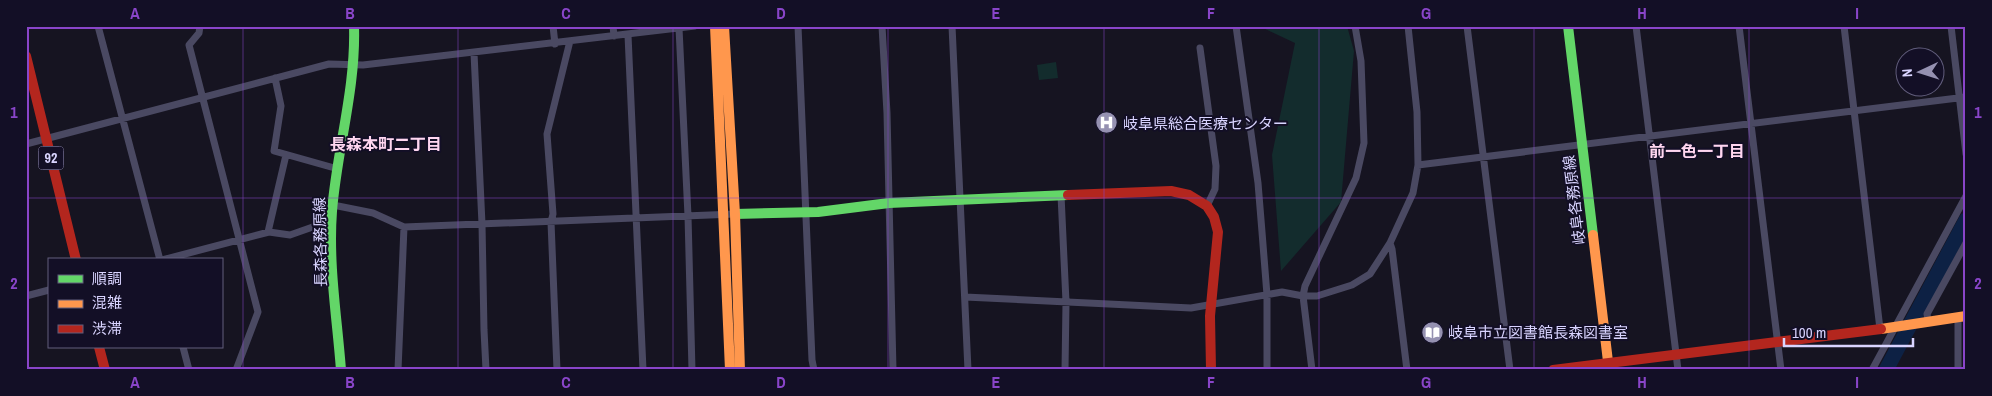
<svg xmlns="http://www.w3.org/2000/svg" width="1992" height="396" viewBox="0 0 1992 396" font-family="'Archivo Narrow','Noto Sans JP',sans-serif">
<style>
.green{fill:#132c2d}
.lines{fill:none;stroke-linecap:round;stroke-linejoin:round}
.river{stroke:#0d2144;stroke-width:15}
.street{stroke:#4a4962;stroke-width:7}
.fast{stroke:#63d668;stroke-width:10}
.slow{stroke:#ff974d;stroke-width:10}
.jam{stroke:#b3261e;stroke-width:10}
.grid{fill:none;stroke:#8945c9;stroke-width:1;stroke-opacity:0.55}
.labels{text-anchor:middle;dominant-baseline:central;stroke-width:4;stroke-linejoin:round;paint-order:stroke}
.shield{fill:#130f26;stroke:#9e99be;stroke-width:1}
.shield-label{font-size:14px;font-weight:bold;fill:#d9d4ff}
.poi-label{font-size:15px;fill:#d9d4ff;stroke:#130f26;text-anchor:start}
.street-label{font-size:15px;fill:#d9d4ff;stroke:#130f26}
.neighbourhood-label{font-size:16px;font-weight:bold;fill:#ffd6f0;stroke:#130f26}
.neatline{fill:none;stroke:#8945c9;stroke-width:2}
.grid-label{font-size:16px;text-anchor:middle;font-weight:bold;fill:#8945c9}
</style>
<rect width="100%" height="100%" fill="#161421"/>
<path class="green" d="M1259 26H1347L1354 51 1341 202 1281 271 1272 155 1295 43Z
M1056 62 1058 78 1039 80 1037 65Z"/>
<g class="lines">
<path class="river" d="M1886 370 1966 220"/>
<path class="street" d="M98 26 160 260
M200 26 199 33 189 45 258 312 236 370
M553 26 555 44
M613 26 614 36
M798 26 812 360 814 370
M882 26 887 113 893 370
M952 26 968 370
M1236 26 1258 183 1262 232 1267 295V370
M1467 26 1510 370
M1636 26 1678 370
M1739 26 1781 370
M1844 26 1880 329
M1951 26 1966 154
M679 28 688 216 692 370
M628 35 643 370
M1200 48 1216 166 1215 189 1207 206
M474 53 482 224 484 330 486 370
M275 78 281 106 274 151 338 169
M26 144 329 64 363 65 695 26
M1418 165 1966 97
M1061 195 1066 302 1065 370
M338 206 373 213 404 227 735 214
M268 232 286 155
M1390 243 1392 249 1407 370
M162 260 269 232 290 235 324 223 331 222
M26 296 49 290
M965 297 1191 308 1282 292 1303 296H1317L1352 285 1370 274 1390 243 1413 193 1418 165 1417 112 1408 26
M1928 322 1927 314 1966 243
M183 347 189 370
M398 370 404 227
M557 370 551 222 553 214 547 134 570 41
M1312 370 1303 296 1305 286 1356 178 1364 143 1361 61 1355 26
M1872 370 1966 196
M1958 370V318"/>
<path class="fast" d="M1568 26 1593 235
M735 214 818 212 889 203 1068 195
M341 370C337 317 328 264 332 211 337 149 356 89 354 26"/>
<path class="slow" d="M715 26 730 370
M724 26 735 214 740 370
M1593 235 1609 370
M1881 329 1966 316"/>
<path class="jam" d="M26 56 76 260
M1068 195 1171 191 1189 195 1207 206 1214 217 1218 232 1210 316 1211 370
M99 347 105 370
M1553 370 1881 329"/>
</g>
<path class="grid" d="M243 26V370M458 26V370M673 26V370M888 26V370M1104 26V370M1319 26V370M1534 26V370M1749 26V370M26 198H1966"/>
<defs>
<symbol id="hospital-disc" viewBox="-11 -11 22 22"><circle r="9.5" fill="#9591b1" stroke="#130f26"/><path d="M-5-5h3v3.5h4V-5h3V5h-3V1.5h-4V5h-3Z" fill="#fff"/></symbol>
<symbol id="library-disc" viewBox="-11 -11 22 22"><circle r="9.5" fill="#9591b1" stroke="#130f26"/><path d="M-6-4Q-3-5.5-.7-3.5V5Q-3 3-6 4ZM6-4Q3-5.5 .7-3.5V5Q3 3 6 4Z" fill="#fff"/></symbol>
</defs>
<g fill-rule="evenodd">
<use href="#hospital-disc" x="1094" y="110" width="25" height="25"/>
<use href="#library-disc" x="1420" y="320" width="25" height="25"/>
</g>
<g class="labels">
<rect class="shield" x="38.5" y="146.5" width="25" height="23" rx="4"/>
<g class="shield-label">
<text x="51" y="158">92</text>
</g>
<g class="poi-label">
<text x="1123" y="123">岐阜県総合医療センター</text>
<text x="1448" y="332">岐阜市立図書館長森図書室</text>
</g>
<g class="street-label">
<text transform="translate(1574 200) rotate(-97)">岐阜各務原線</text>
<text transform="translate(320 242) rotate(-91)">長森各務原線</text>
</g>
<g class="neighbourhood-label">
<text x="386" y="144">長森本町二丁目</text>
<text x="1697" y="151">前一色一丁目</text>
</g>
</g>
<rect width="1992" height="396" fill="none" stroke="#130f26" stroke-width="55"/>
<rect x="48" y="258" width="175" height="90" fill="#130f26" stroke="#625e7d"/>
<rect x="58" y="275" width="25" height="8" fill="#63d668" stroke="#625e7d"/>
<text x="92" y="284" font-size="15" fill="#d9d4ff">順調</text>
<rect x="58" y="300" width="25" height="8" fill="#ff974d" stroke="#625e7d"/>
<text x="92" y="308" font-size="15" fill="#d9d4ff">混雑</text>
<rect x="58" y="325" width="25" height="8" fill="#b3261e" stroke="#625e7d"/>
<text x="92" y="334" font-size="15" fill="#d9d4ff">渋滞</text>
<g transform="translate(1920 72) rotate(266)"><circle r="24" fill="#130f26" stroke="#625e7d"/>
<path d="M0-4L9 19L0 12L-9 19Z" fill="#9591b1"/>
<text y="-8" font-size="14" font-weight="bold" text-anchor="middle" fill="#d9d4ff">N</text>
</g>
<path d="M1784 338v8h129v-8" fill="none" stroke="#d9d4ff" stroke-width="2.5"/>
<text x="1792" y="338" font-size="15" fill="#d9d4ff" stroke="#130f26" stroke-width="4" paint-order="stroke">100 m</text>
<rect x="28" y="28" width="1936" height="340" class="neatline"/>
<g class="grid-label">
<text x="135" y="19">A</text>
<text x="350" y="19">B</text>
<text x="566" y="19">C</text>
<text x="781" y="19">D</text>
<text x="996" y="19">E</text>
<text x="1211" y="19">F</text>
<text x="1426" y="19">G</text>
<text x="1642" y="19">H</text>
<text x="1857" y="19">I</text>
<text x="14" y="118">1</text>
<text x="1978" y="118">1</text>
<text x="14" y="289">2</text>
<text x="1978" y="289">2</text>
<text x="135" y="388">A</text>
<text x="350" y="388">B</text>
<text x="566" y="388">C</text>
<text x="781" y="388">D</text>
<text x="996" y="388">E</text>
<text x="1211" y="388">F</text>
<text x="1426" y="388">G</text>
<text x="1642" y="388">H</text>
<text x="1857" y="388">I</text>
</g>
</svg>
